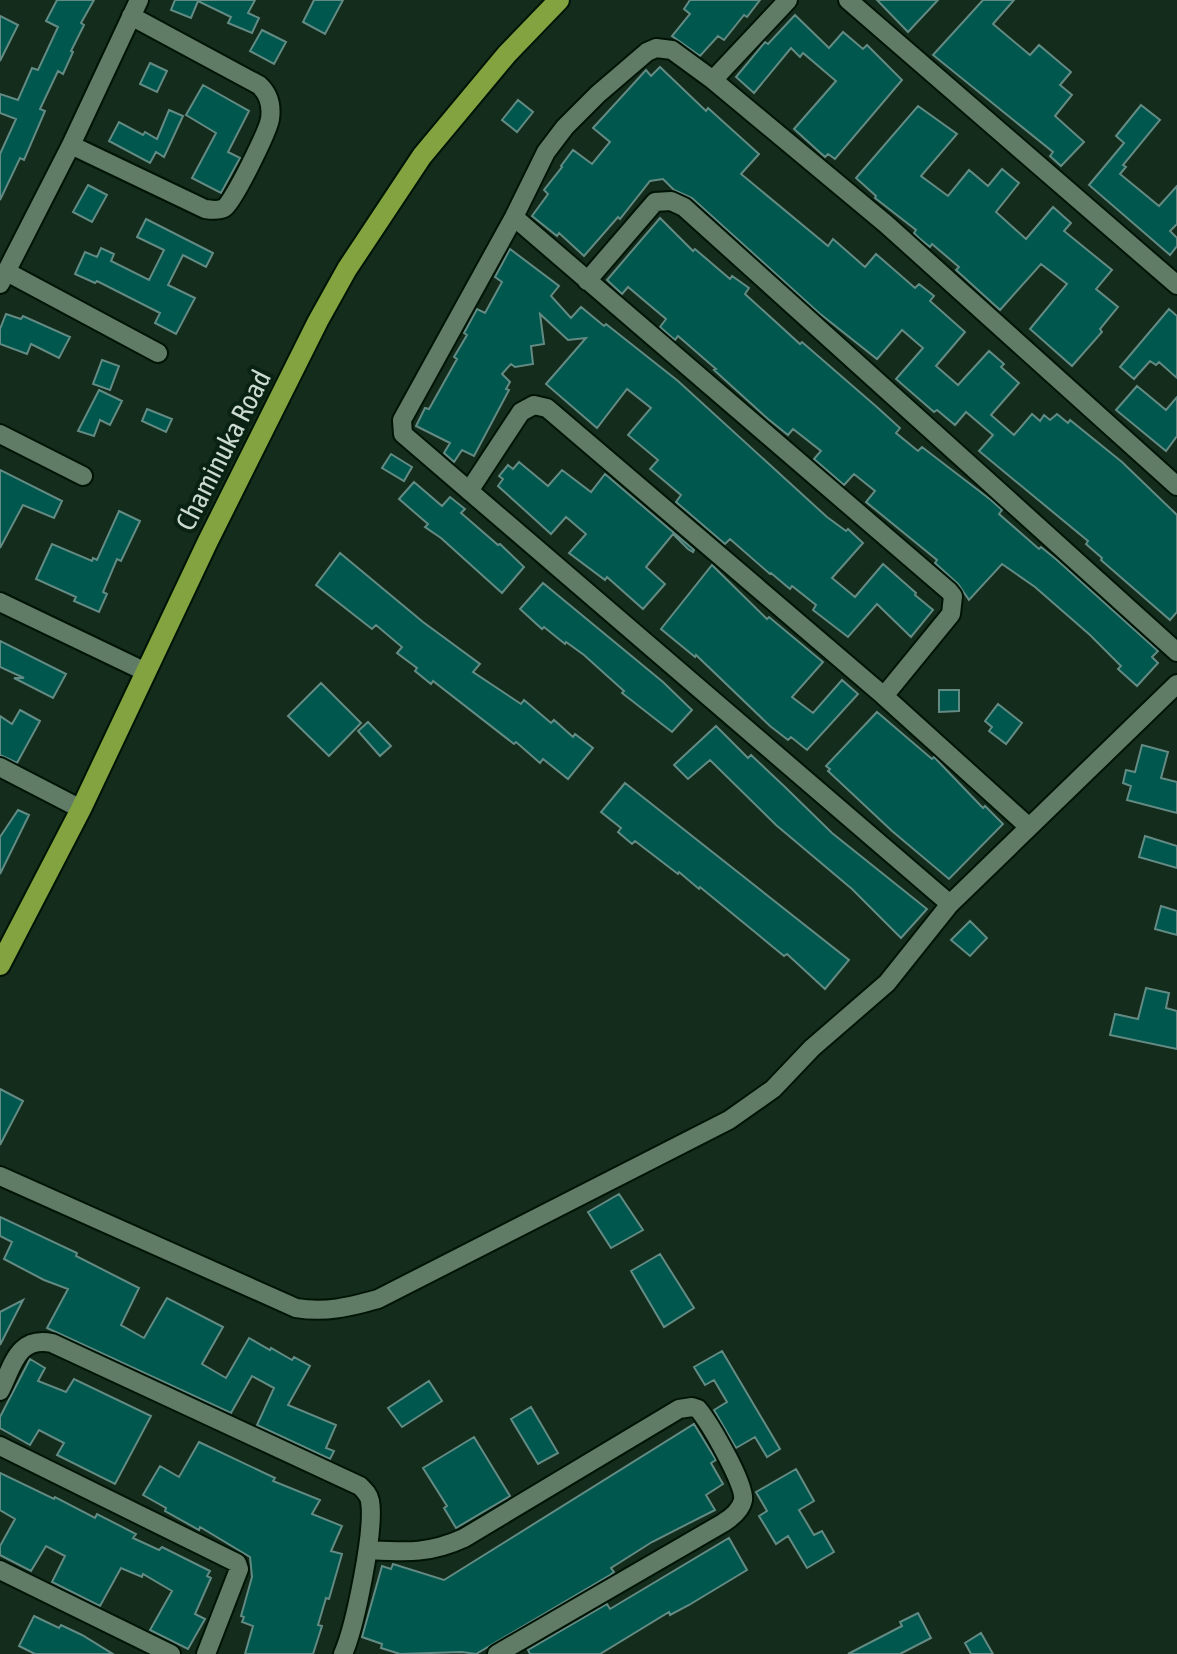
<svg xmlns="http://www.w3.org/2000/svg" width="1177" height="1654" viewBox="0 0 1177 1654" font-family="'Asap Condensed',sans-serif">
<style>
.building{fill:#00574e;stroke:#638b84;stroke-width:2}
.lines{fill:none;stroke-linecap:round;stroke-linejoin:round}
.street-casing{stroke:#001406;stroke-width:22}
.primary-casing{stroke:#001406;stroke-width:24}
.street{stroke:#607c67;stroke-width:18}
.primary{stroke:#83a240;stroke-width:20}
.labels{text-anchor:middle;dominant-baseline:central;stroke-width:8;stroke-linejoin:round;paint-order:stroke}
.street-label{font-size:28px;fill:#ccdbcf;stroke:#092212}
</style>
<rect width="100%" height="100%" fill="#132c1b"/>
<path class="building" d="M57 0H94L81 23 84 25 71 51 73 52 63 74 58 71 40 109 45 111 24 160 20 158 0 200V154L16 119 0 113V94L18 100 32 68 38 70 58 27 46 21Z
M175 0H255L248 13 259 18 252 33 228 23 231 17 198 1 191 18 171 10Z
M314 0H343L325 34 303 22Z
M690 0H760L747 17 744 15 724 40 718 36 700 56 672 36 690 14 684 9Z
M877 0H938L908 32Z
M983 0H1014L993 24 1030 55 1039 45 1071 72 1060 85 1072 95 1055 116 1084 142 1061 166 1050 156 1053 152 933 55Z
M795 15 829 48 843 32 863 49 867 45 902 80 835 159 828 154 825 157 794 129 836 81 803 53 800 57 791 48 754 93 736 77 765 42 768 44Z
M0 16 18 25 0 61Z
M262 30 286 42 274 64 250 51Z
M150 63 167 71 157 92 140 84Z
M660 67 706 111 708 108 759 154 741 174 828 246 833 239 865 267 876 254 915 288 919 284 934 296 930 301 965 332 936 366 958 385 989 351 1004 364 1001 367 1019 383 991 415 1014 435 1032 414 1040 421 1044 415 1050 420 1057 414 1068 423 1070 420 1122 462 1177 515V612L1170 620 1101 560 1102 558 1086 544 1088 541 979 451 993 435 966 412 955 425 937 410 934 412 896 379 923 348 902 330 877 359 819 313 692 198 674 190 663 179 650 181 620 219 618 217 584 256 559 233 557 236 532 216 548 194 544 190 562 167 561 166 573 150 592 164 610 142 593 128 646 70 651 76Z
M203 85 249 111 228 152 240 158 221 193 192 178 216 133 186 115Z
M518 100 533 112 517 132 502 120Z
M1141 105 1160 120 1123 165 1126 167 1120 174 1159 206 1177 186V224L1170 231 1177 238V246L1170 255 1089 185 1124 143 1116 136Z
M918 106 957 134 921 176 948 196 969 170 988 186 1002 169 1019 183 996 212 1026 239 1053 207 1071 223 1064 231 1112 270 1096 289 1118 307 1100 329 1102 332 1072 366 1030 329 1067 284 1041 264 1000 310 956 270 959 267 932 244 930 247 919 238 914 233 916 230 875 198 876 196 856 178Z
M169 110 183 116 164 157 156 152 150 163 109 141 119 122 143 135 145 132 157 139Z
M88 185 107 195 92 222 73 212Z
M660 218 693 251 695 249 730 279 732 276 749 288 745 294 800 344 802 342 878 408 900 428 896 433 918 451 922 447 991 500 1002 510 999 514 1039 549 1041 547 1057 560 1158 651 1152 657 1158 663 1137 686 1118 669 1121 666 1090 635 1035 587 1002 564 969 600 958 584 935 563 937 560 866 502 875 491 854 474 844 485 814 459 821 451 793 429 788 435 768 419 714 370 716 369 678 336 675 340 660 327 666 319 628 287 622 294 607 280Z
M146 219 213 253 206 267 183 255 168 285 195 298 176 334 155 323 160 313 97 281 95 283 75 274 85 252 97 257 101 248 114 254 111 261 149 280 164 250 137 237Z
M510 249 559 286 551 296 571 318 581 307 604 326 606 324 678 381 827 517 846 531 848 529 863 543 832 578 855 597 883 564 916 593 915 595 933 610 911 637 877 604 848 637 813 610 816 605 792 586 790 589 771 573 770 574 730 539 725 544 676 502 681 495 650 469 658 460 628 435 651 408 627 389 597 428 546 384 586 338 568 340 540 314 544 344 531 346 533 364 515 367 511 364 502 374 510 382 506 389 509 390 474 456 462 450 454 462 444 453 450 443 416 426 425 408 429 409 457 359 454 357 467 335 464 333 477 309 485 313 502 282 495 277Z
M1169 309 1177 316V378L1159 362 1156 365 1150 361 1134 379 1120 367Z
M6 314 21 319 23 316 70 337 59 358 31 344 27 354 0 344V329Z
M102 360 119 366 110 390 93 384Z
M1137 386 1166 410 1177 397V436L1166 451 1116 410Z
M99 390 122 401 110 425 100 420 94 436 78 431Z
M147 409 172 419 166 432 142 421Z
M391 454 412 467 404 481 382 468Z
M519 462 548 486 562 470 591 492 605 474 694 550 693 552 688 549 673 534 646 567 665 584 643 609 607 577 605 580 569 553 586 534 566 517 551 534 498 486 503 479 499 476 508 465 513 469Z
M0 470 62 501 54 518 23 505 0 548Z
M414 482 442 506 450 497 465 509 461 513 498 545 500 544 524 567 502 593 441 538 425 527 428 524 399 499Z
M119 511 140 521 121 561 117 559 103 592 107 594 99 612 74 601 76 597 36 579 52 544 92 561 93 558 97 560Z
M340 553 423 622 480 664 473 672 521 704 524 700 551 723 554 720 573 737 575 734 593 748 568 779 543 759 540 763 516 742 514 744 433 681 431 684 415 671 417 668 397 653 402 647 376 625 372 629 316 585Z
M712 565 767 619 769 617 823 662 792 697 813 713 842 680 858 694 807 750 791 737 788 740 770 726 696 655 695 657 661 629Z
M543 583 663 682 692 710 672 732 622 693 624 691 584 655 566 642 565 644 544 627 542 629 520 609Z
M0 641 66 674 53 698 14 678H24L0 667Z
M321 683 361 723 329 756 288 716Z
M939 690H959V711L939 712Z
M998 704 1022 723 1006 744 989 731 992 727 985 721Z
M20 710 40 721 17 763 0 755V716L12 724Z
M877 712 932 759 934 757 983 808 985 806 1003 824 949 879 892 831 828 771 830 769 826 766Z
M368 722 391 746 380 756 358 731Z
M716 726 748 758 751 755 785 787 832 833 927 909 901 938 852 889 776 825 710 760 688 779 674 765Z
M1142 745 1168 752 1161 778 1177 782V813L1127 800 1131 786 1123 783 1126 770 1135 772Z
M625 783 849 960 825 989 787 954 784 956 700 887 699 889 679 872 678 874 635 841 632 844 618 832 621 828 601 812Z
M18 810 29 815 0 874V837Z
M1145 836 1177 846V868L1139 857Z
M1161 906 1177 911V935L1155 929Z
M970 921 987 938 970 956 951 940Z
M1146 988 1169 993 1166 1008 1177 1011V1049L1110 1035 1115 1014 1138 1019Z
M0 1089 23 1101 0 1145Z
M619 1194 643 1230 611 1248 588 1212Z
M0 1217 77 1253 76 1256 139 1288 121 1325 144 1338 167 1298 223 1327 202 1364 226 1378 249 1338 270 1350 271 1348 292 1360 294 1357 310 1366 288 1405 336 1425 326 1448 334 1451 330 1459 257 1425 274 1388 252 1376 231 1413 47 1328 68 1289 44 1280 4 1259 12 1242 0 1236Z
M660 1254 694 1308 664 1327 631 1271Z
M23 1300 0 1345V1312Z
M722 1351 780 1449 767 1457 755 1437 736 1448 714 1410 727 1402 714 1380 705 1385 694 1367Z
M30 1359 45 1368 38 1381 66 1392 74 1379 151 1416 115 1484 57 1455 64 1443 39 1430 30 1445 0 1428V1417Z
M429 1381 442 1401 402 1427 388 1408Z
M531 1407 558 1453 538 1464 511 1419Z
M694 1424 716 1460 711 1463 723 1484 706 1495 715 1510 652 1542 611 1568 614 1572 610 1575 476 1654 462 1652 400 1654 381 1648 382 1644 362 1637 382 1566 391 1569 393 1564 444 1580Z
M474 1437 510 1496 456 1528 444 1508 447 1506 423 1468Z
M199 1442 275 1478 273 1481 320 1500 312 1514 342 1526 331 1551 342 1554 329 1599 326 1598 318 1625 322 1626 313 1654H245L253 1626 242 1622 244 1617 241 1616 252 1577 250 1557 200 1527 199 1530 165 1511 166 1508 143 1495 160 1466 179 1477Z
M796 1469 814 1501 799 1510 814 1535 822 1531 834 1552 807 1568 788 1536 776 1544 759 1516 767 1511 756 1492Z
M0 1473 54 1499 55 1497 95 1518 97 1514 136 1534 133 1538 159 1550 162 1547 210 1571 207 1576 211 1578 195 1614 205 1619 188 1649 150 1630 172 1591 143 1574 142 1577 121 1568 100 1606 52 1582 65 1556 46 1546 31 1571 0 1555V1546L15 1519 0 1510Z
M729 1538 747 1570 689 1605 670 1615 669 1612 600 1654H530L528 1650 607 1604 610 1609Z
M918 1613 931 1638 900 1654H848L902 1626 900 1622Z
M34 1616 59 1628 61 1625 82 1635 113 1654H35L19 1646Z
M981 1633 993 1654H971L965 1643Z"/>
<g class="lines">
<defs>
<path id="street" d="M848 0 1177 285
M713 80 788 0
M71 145 205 209C211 210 218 211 224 208 233 203 268 131 270 119 272 105 269 94 259 85L131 16
M514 217 949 591 953 596 951 614 884 696
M7 272 158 353
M587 281 655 202 671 201 684 207 1177 652
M0 284 71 145 139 0
M0 434 83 476
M469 491 521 412 534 405 547 408 884 696 1029 827
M0 602 146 672
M0 767 81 809
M950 904 403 434 402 420 514 217 546 152 565 127 598 94 647 52 656 48 672 50 713 80 886 224 1177 486
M0 1176 296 1308C326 1313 349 1307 378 1299L729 1120 773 1089 812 1048 887 983 950 904 1177 684
M0 1391C13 1366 17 1336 52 1343L360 1486C365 1491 369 1495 370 1501 375 1530 355 1627 343 1654
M0 1446 237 1563 239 1569 206 1654
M368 1550C406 1552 429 1554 464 1538L679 1409 692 1407 698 1409C709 1422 746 1485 743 1500 741 1510 731 1518 723 1523L497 1654
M0 1570 171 1654"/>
<path id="primary" d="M0 965 81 809 208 541 318 321 347 269 422 156 507 54 559 0"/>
</defs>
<use href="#street" class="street-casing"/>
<use href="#primary" class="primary-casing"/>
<use href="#street" class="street"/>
<use href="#primary" class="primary"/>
</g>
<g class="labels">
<g class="street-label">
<text transform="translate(223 450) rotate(-63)">Chaminuka Road</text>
</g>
</g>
</svg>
